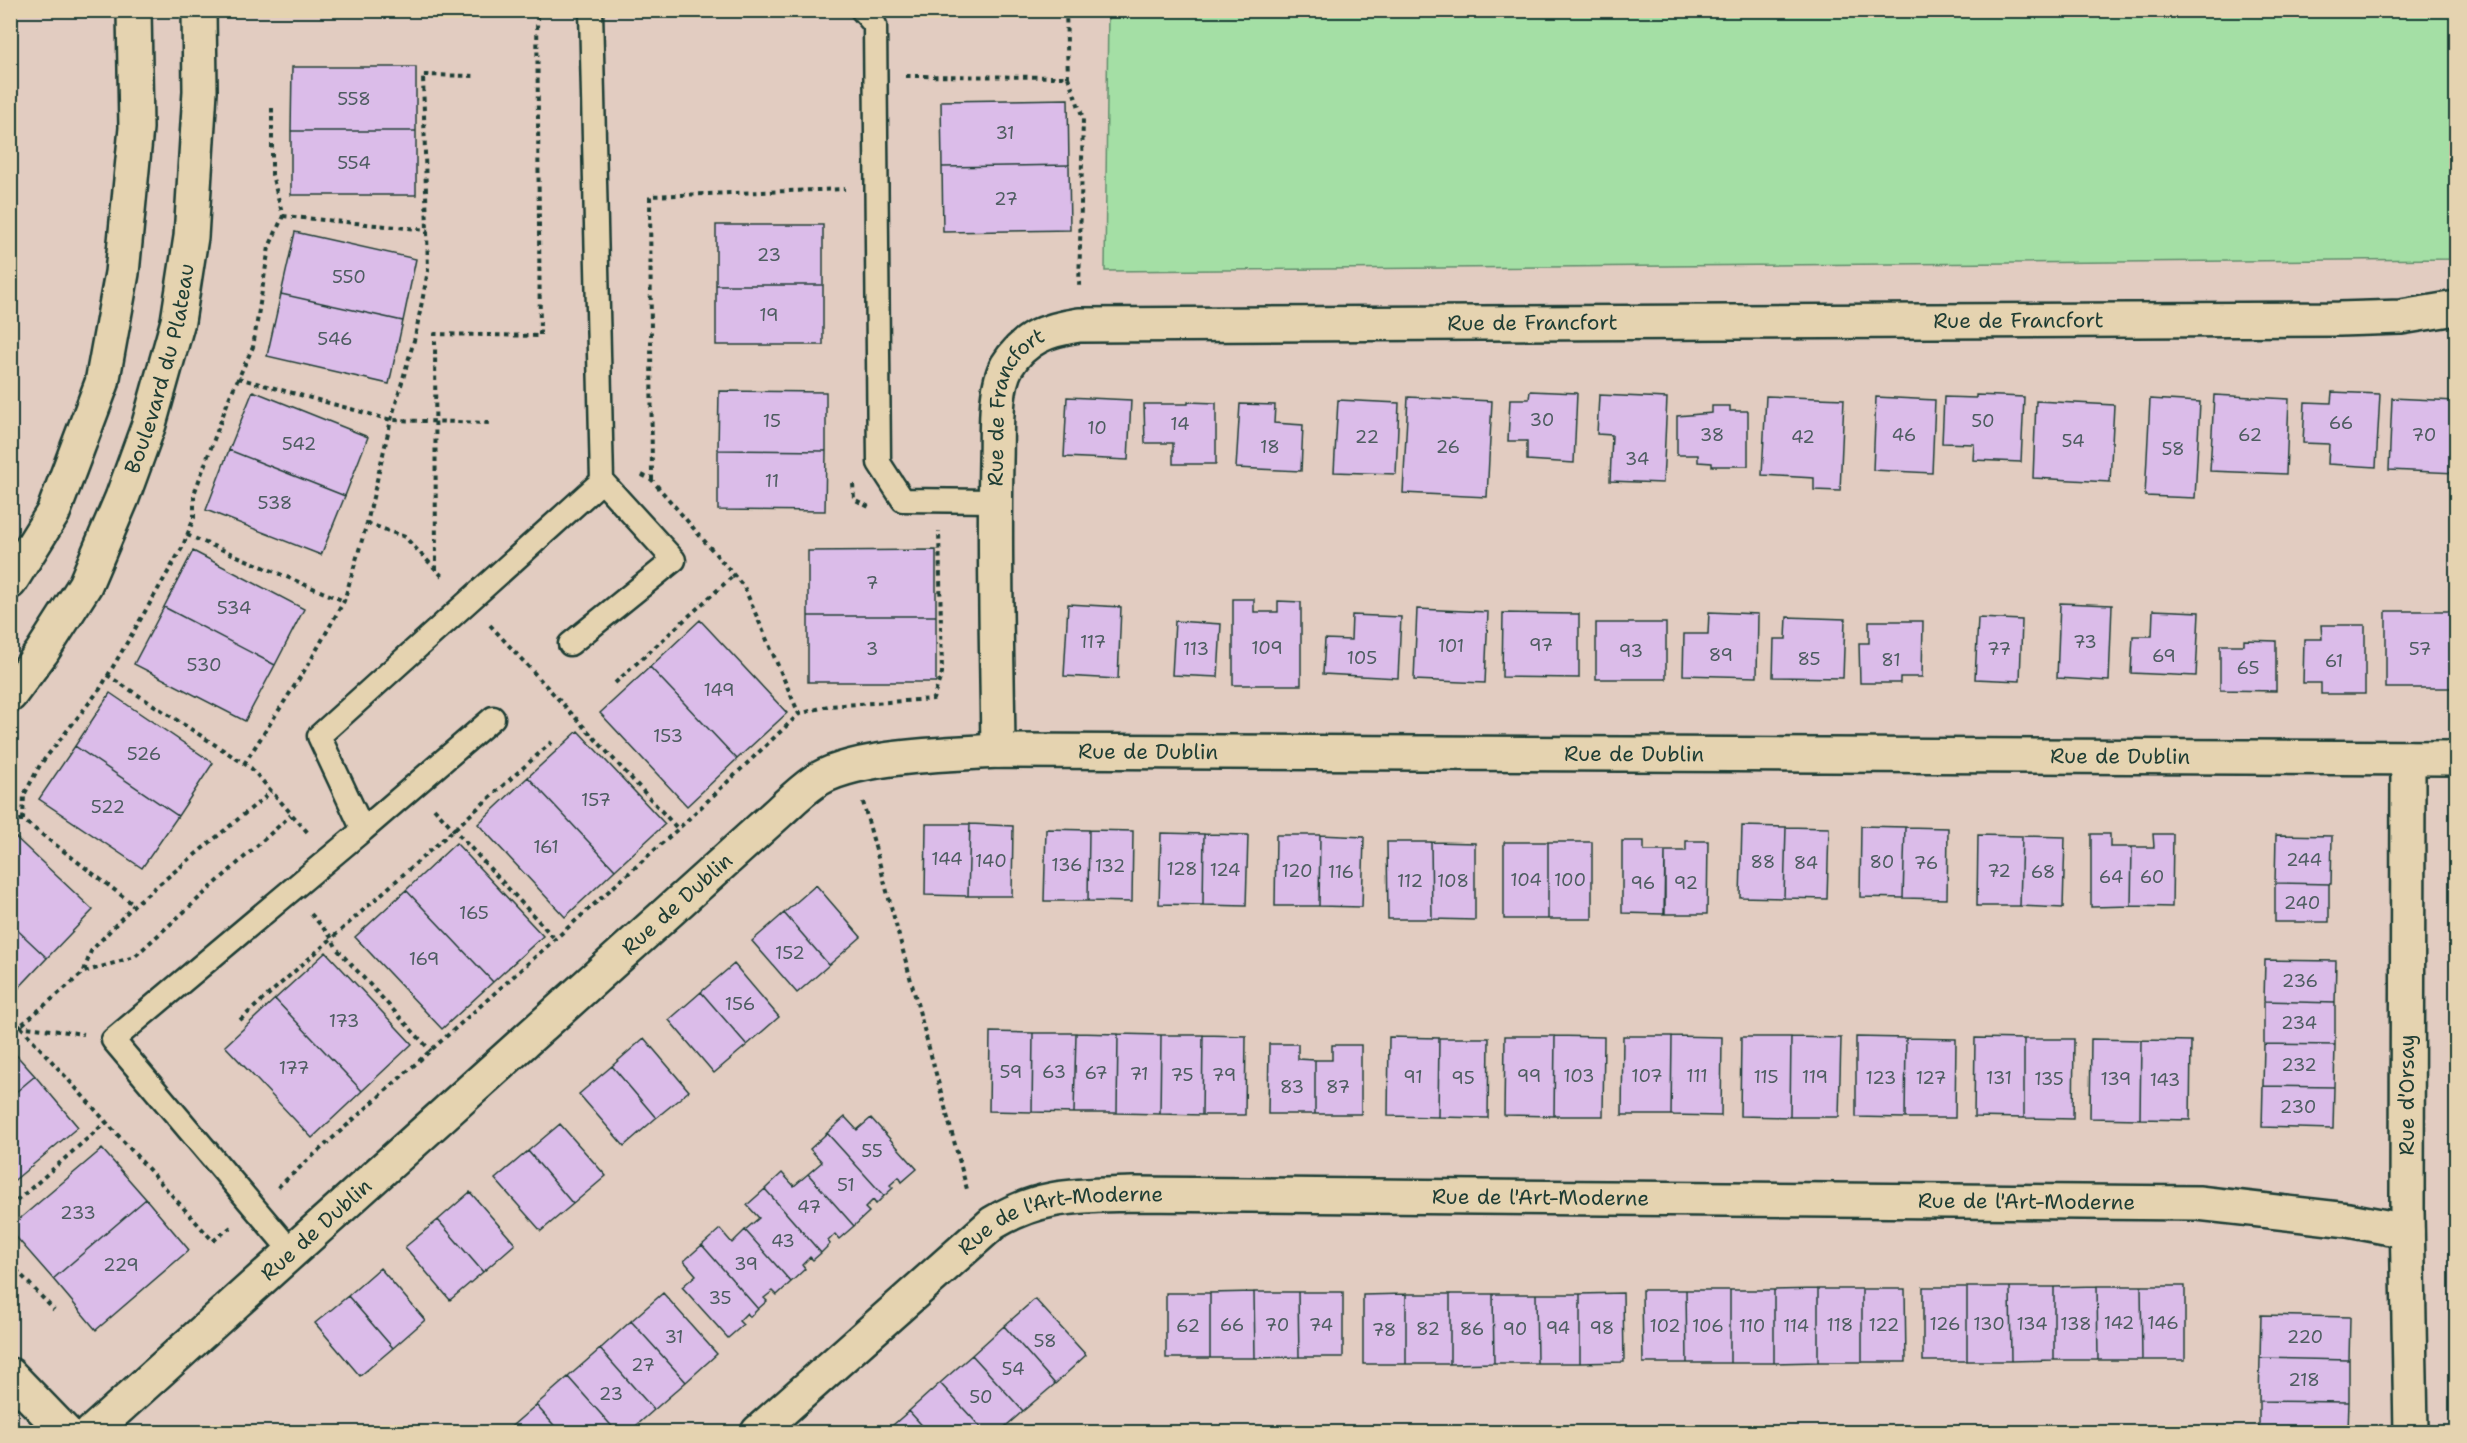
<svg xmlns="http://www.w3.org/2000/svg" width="2467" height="1443" viewBox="0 0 2467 1443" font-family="'Shantell Sans',sans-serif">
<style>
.green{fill:#a4dfa5;stroke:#628e6c;stroke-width:1.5}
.building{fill:#dbbce9;stroke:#1f3d34;stroke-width:1.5}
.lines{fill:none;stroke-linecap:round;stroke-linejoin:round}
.service-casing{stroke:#1f3d34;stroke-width:27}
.minor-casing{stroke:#1f3d34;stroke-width:38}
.tertiary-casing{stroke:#1f3d34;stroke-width:38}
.secondary-casing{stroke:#1f3d34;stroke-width:38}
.path{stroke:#1f3d34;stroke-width:4;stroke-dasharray:4.5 4.5;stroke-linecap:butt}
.service{stroke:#e5d3b0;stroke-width:22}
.minor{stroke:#e5d3b0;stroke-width:33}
.tertiary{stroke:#e5d3b0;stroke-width:33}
.secondary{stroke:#e5d3b0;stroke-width:33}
.labels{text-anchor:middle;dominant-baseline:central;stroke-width:5;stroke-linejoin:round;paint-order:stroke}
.number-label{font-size:18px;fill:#4e5d61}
.street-label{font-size:21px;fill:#1f3d34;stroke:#e5d3b0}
</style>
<rect width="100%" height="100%" fill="#e2ccc1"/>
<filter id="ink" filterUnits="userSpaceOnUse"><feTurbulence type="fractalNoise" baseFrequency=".0167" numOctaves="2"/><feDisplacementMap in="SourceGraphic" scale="12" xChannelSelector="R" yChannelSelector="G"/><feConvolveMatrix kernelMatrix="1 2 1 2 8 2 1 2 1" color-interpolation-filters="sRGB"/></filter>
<g filter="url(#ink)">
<path class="green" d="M1108 11H2456V259L1105 271Z"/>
<path class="building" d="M292 67H416V131H291Z
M1068 99 1069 165 942 167 941 101Z
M291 131H416V195H291Z
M1069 165 1070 230 943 232 942 167Z
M716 225H823V285H716Z
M295 232 416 259 403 321 281 294Z
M716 285H823V345H716Z
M281 294 403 321 389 384 267 356Z
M253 391 368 437 345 496 229 450Z
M719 391 826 392V451L718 450Z
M1530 391 1577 393 1574 463 1527 460V441H1508L1510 399H1529Z
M2332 392 2380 394 2376 467 2328 464 2329 444 2303 443 2305 402 2331 403Z
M1599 395 1667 398 1663 483 1610 481 1612 435 1597 434Z
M1976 395 2024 397 2021 462 1973 460 1974 444 1942 443 1944 397 1976 398Z
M2214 395 2289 399 2286 474 2210 471Z
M1766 396 1844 399 1840 491 1814 490V478L1762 475Z
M1067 397 1131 400 1128 460 1064 457Z
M1408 397 1492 401 1487 497 1403 493Z
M1876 397 1935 400 1932 473 1873 470Z
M2392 398 2456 401V473L2389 470Z
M2150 399 2200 402 2195 498 2145 496Z
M1338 400 1399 403 1396 474 1334 472Z
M2036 401 2114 405 2110 482 2033 478Z
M1188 402 1216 403V464H1173V443H1145L1144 404H1188Z
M1240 404 1275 405 1274 423 1303 425 1301 471 1236 468Z
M1712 406H1730V411H1748V466H1712V463L1698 462V455H1677V416L1712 413Z
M229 450 345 496 321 555 206 510Z
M718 450 826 451 825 511 718 510Z
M936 550V616H808V551Z
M193 551 304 609 275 665 164 607Z
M1233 599H1254V612H1278V601L1301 602V685H1233Z
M2060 603 2112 605 2109 681 2057 678Z
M1068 604 1121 607 1118 679 1064 676Z
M164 607 275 665 245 721 134 664Z
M1417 609 1488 612 1485 683 1414 680Z
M2153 610 2199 612 2196 676 2131 673 2133 636H2152Z
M2386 611H2454V688H2386Z
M1709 612 1758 614 1757 677 1683 675 1684 634H1708Z
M1503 613 1579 614V678L1502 677Z
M1352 615 1401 617 1398 678 1323 674 1325 639 1351 640Z
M808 616H936V682H808Z
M1787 617 1845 619 1843 678 1773 677 1774 639H1786Z
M1978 618 2022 620 2020 681 1975 679Z
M700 620 787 713 737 759 650 667Z
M1175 621 1221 624 1218 677 1172 675Z
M1869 621H1923L1922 677H1900V683H1860L1859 643H1869Z
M1596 623H1666V679H1596Z
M2321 625H2365V694H2321V683H2303L2304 639H2322Z
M2244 640 2276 641V691L2220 690V645H2244Z
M650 667 737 759 687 806 600 713Z
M110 693 213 763 178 816 75 746Z
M578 731 665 824 615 870 528 777Z
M75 746 178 816 142 868 39 799Z
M528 777 615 870 565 917 478 824Z
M926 824H970L968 896 925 895Z
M970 824 1013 826 1012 896H968Z
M1742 826 1786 827 1784 898 1740 897Z
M1861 826 1905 827 1903 898 1860 897Z
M1786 827 1829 828 1827 899 1784 898Z
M1905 827 1948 828 1947 899 1903 898Z
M1046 829 1089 830 1088 901H1044Z
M1089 830 1133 831 1132 902 1088 901Z
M10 832 93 910 47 958 10 923Z
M1161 833 1204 834 1203 905 1159 904Z
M1204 834 1248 835 1246 906 1203 905Z
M2091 834H2110V847H2132L2131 906 2091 907Z
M2153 834H2173L2172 907 2131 906 2132 847H2154Z
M1276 835H1320L1319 906H1275Z
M1320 835 1364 837 1362 907 1319 906Z
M1978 835 2022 836 2020 906H1977Z
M2276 835 2332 836 2331 884 2275 883Z
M2022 836 2065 837 2063 908 2020 906Z
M1622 841H1644V851H1665L1664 914 1622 913Z
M1686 841H1708L1707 914H1665V851H1686Z
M1387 842H1431L1432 919H1388Z
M1431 842 1475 843V920L1432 919Z
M1504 842H1548V919H1504Z
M1548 842H1592V919H1548Z
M456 843 543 936 493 982 406 890Z
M2275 883 2331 884H2329V922H2275Z
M816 885 861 937 829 965 784 913Z
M406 890 493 982 442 1029 355 937Z
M784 913 829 965 797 993 752 941Z
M10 923 47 958 10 997Z
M326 952 412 1044 362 1091 275 999Z
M2265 960 2336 961 2335 1003 2264 1001Z
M734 964 779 1017 747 1045 701 992Z
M701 992 747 1045 714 1073 669 1020Z
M275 999 362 1091 312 1138 225 1046Z
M2264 1001 2335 1003V1045L2264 1044Z
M990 1032 1033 1033 1032 1112 989 1111Z
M1033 1033H1076L1074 1113 1032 1112Z
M1076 1033 1118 1034 1117 1113H1074Z
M1118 1034 1161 1035 1160 1114 1117 1113Z
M1161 1035H1203L1202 1115 1160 1114Z
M1203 1035 1246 1036 1245 1115H1202Z
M1505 1036H1555L1554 1116 1504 1115Z
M1555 1036 1604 1037 1603 1116H1554Z
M1623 1036H1672L1671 1115H1622Z
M1672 1036 1722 1037 1721 1116 1671 1115Z
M1389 1037 1439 1038 1438 1117 1388 1116Z
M1741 1037H1791L1790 1117 1740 1116Z
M1791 1037 1841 1038 1839 1117H1790Z
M1856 1037 1906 1038 1905 1118 1856 1117Z
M644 1038 689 1091 656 1118 612 1066Z
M1439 1038H1489L1488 1118 1438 1117Z
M1906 1038 1956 1039 1955 1118H1905Z
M1975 1038 2024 1039V1118L1974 1117Z
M2024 1039H2074L2073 1119 2024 1118Z
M2091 1039 2141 1040 2140 1119 2090 1118Z
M2141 1040 2191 1041 2190 1120 2140 1119Z
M1269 1044H1298V1059L1315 1060V1114H1268Z
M2264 1044 2335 1045 2334 1087 2263 1086Z
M1332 1045H1361V1114H1315V1060H1332Z
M10 1048 35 1076 10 1097Z
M612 1066 656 1118 624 1146 579 1094Z
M35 1076 78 1127 10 1184V1097Z
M2263 1086 2334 1087 2333 1129 2262 1127Z
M845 1117 857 1130 871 1118 917 1169 902 1182 899 1177 890 1185 893 1188 884 1196 827 1133Z
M560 1124 606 1176 573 1204 528 1151Z
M827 1133 884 1196 876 1204 873 1200 865 1208 869 1212 854 1226 808 1174 822 1162 810 1149Z
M102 1149 146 1199 53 1279 10 1230V1227Z
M528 1151 573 1204 541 1231 495 1179Z
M782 1173 794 1186 808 1174 854 1226 839 1239 835 1234 828 1241 830 1244 821 1253 765 1189Z
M765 1189 821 1253 813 1260 810 1257 802 1265 805 1269 791 1282 745 1230 759 1218 747 1205Z
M470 1192 515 1244 483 1272 438 1220Z
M146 1199 189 1250 96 1330 53 1279Z
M438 1220 483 1272 450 1300 405 1247Z
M720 1229 732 1243 745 1230 791 1282 777 1295 773 1291 764 1298 767 1301 758 1309 702 1245Z
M702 1245 758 1309 750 1317 747 1313 739 1321 743 1325 728 1338 682 1287 696 1275 684 1261Z
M380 1268 425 1320 393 1348 348 1296Z
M2097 1286 2098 1360H2054V1287Z
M2097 1286H2141L2142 1360H2098Z
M2141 1286H2185V1360H2142Z
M1923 1287H1967V1361H1923Z
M1967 1287H2010L2011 1361H1967Z
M2010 1287H2054V1360L2011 1361Z
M1818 1289V1362L1774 1363V1290Z
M1818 1289H1862V1362H1818Z
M1862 1289H1905L1906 1362H1862Z
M1642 1290H1686L1687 1363H1643Z
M1686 1290H1730V1363H1687Z
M1730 1290H1774V1363H1730Z
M1254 1292 1255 1358H1210V1293Z
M1254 1292H1298L1299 1357 1255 1358Z
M1298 1292H1343V1357H1299Z
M663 1293 717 1354 686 1382 631 1321Z
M1166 1293H1210V1358H1166Z
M1623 1293 1624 1362 1580 1363V1294Z
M1406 1294V1364H1363V1295Z
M1406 1294H1450V1364H1406Z
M1450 1294H1493L1494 1363 1450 1364Z
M1493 1294H1536L1537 1363H1494Z
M1536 1294H1580V1363H1537Z
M348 1296 393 1348 360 1376 315 1323Z
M1035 1299 1086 1355 1055 1384 1004 1326Z
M2261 1315 2350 1317 2349 1360 2260 1358Z
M631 1321 686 1382 654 1410 600 1349Z
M1004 1326 1055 1384 1023 1411 972 1355Z
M600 1349 654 1410 629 1432H617L568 1377Z
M972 1355 1023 1411 999 1432H985L940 1383Z
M2260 1358 2349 1360V1402L2259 1401Z
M568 1377 617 1432H560L536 1405Z
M940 1383 985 1432H928L909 1411Z
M2259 1401 2349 1402 2348 1432H2259Z
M536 1405 560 1432H505Z
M909 1411 928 1432H885Z"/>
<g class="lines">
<defs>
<path id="service" d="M862 10 875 25 879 463 903 500 995 501
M570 644 674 560 602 481
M363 830 493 718
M291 1251 113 1040 363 830 319 736 602 481 591 10"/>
<g id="minor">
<path id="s1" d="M998 751C997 654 994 557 996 460 997 435 994 388 1007 366 1025 337 1047 330 1079 325L2339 319 2401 317 2456 308"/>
<path d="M2408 758 2407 1212 2411 1432"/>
<path id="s2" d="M92 1432 779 812C790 802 801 791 814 782 852 755 951 754 998 751L2456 758"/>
<path id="s3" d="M758 1432 993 1223C1041 1194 1079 1196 1133 1194L2198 1203 2348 1220 2407 1231"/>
</g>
<path id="tertiary" d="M10 1375 65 1432"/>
<g id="secondary">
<path d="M10 582 53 513 102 383 122 273 136 128 134 10"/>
<path id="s4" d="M10 695 42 652 85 585 122 498 149 424 178 321 191 237 200 91 199 10"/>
</g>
</defs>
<use href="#service" class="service-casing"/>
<use href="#minor" class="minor-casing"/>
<use href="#tertiary" class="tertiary-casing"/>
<use href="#secondary" class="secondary-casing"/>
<path class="path" d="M1066 10 1068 77
M906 76 1068 77 1083 118 1079 289
M283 216 428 230
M238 378 391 420 490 423
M642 475 652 480 744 587 799 714
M652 480 650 196 845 189
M853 484 854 499 869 507
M367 523 405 537 445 579
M187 535 344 601
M436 570 435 334 540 336 537 10
M490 625 678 829
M107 675 251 768 310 835
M615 683 734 575
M244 764 308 665 344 601 367 523 391 420 415 337 428 271 423 75 476 76
M863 802 968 1193
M434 808 556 940
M10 820H23L134 905
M23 820 24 795 40 765 100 689 182 548 194 518V494L230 396 253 347 269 247 283 216 272 175V106
M311 914 331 937 337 949 431 1051
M84 971 91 951 134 905 271 792
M240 1020 552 742
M10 1025 84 1034
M278 1187 678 829 799 714 828 706 933 699 942 673 939 531
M10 1207 106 1122
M231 1227 213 1241 20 1026 84 972 134 957 291 815
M10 1263 54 1310
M2456 1299H2454L2456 1390"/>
<use href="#service" class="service"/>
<use href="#minor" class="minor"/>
<use href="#tertiary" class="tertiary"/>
<use href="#secondary" class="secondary"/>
</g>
</g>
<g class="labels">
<g class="number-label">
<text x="354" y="99">558</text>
<text x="1005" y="133">31</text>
<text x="354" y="163">554</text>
<text x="1006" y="199">27</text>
<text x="769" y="255">23</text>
<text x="349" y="277">550</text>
<text x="769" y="315">19</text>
<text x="335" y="339">546</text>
<text x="1542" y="420">30</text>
<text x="772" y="421">15</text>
<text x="1983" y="421">50</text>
<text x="2341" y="423">66</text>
<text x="1180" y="424">14</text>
<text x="1097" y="428">10</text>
<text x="1712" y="435">38</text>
<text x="1904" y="435">46</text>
<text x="2250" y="435">62</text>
<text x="2424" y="435">70</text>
<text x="1367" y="437">22</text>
<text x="1803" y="437">42</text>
<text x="2073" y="441">54</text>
<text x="299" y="444">542</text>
<text x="1270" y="447">18</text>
<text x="1448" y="447">26</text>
<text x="2173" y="449">58</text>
<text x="1637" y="459">34</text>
<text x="772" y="481">11</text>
<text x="275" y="503">538</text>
<text x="872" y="583">7</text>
<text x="234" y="608">534</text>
<text x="1093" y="642">117</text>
<text x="2085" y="642">73</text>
<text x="1541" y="645">97</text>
<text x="1451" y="646">101</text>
<text x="1267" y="648">109</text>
<text x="872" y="649">3</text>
<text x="1196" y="649">113</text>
<text x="1999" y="649">77</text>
<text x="2420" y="649">57</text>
<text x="1631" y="651">93</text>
<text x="1721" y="655">89</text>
<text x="2164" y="656">69</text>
<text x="1362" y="658">105</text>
<text x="1809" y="659">85</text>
<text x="1891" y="660">81</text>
<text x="2334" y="661">61</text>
<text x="204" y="665">530</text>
<text x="2248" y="668">65</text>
<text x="719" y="690">149</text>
<text x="668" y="736">153</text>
<text x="144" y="754">526</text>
<text x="596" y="800">157</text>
<text x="108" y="807">522</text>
<text x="546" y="847">161</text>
<text x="947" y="859">144</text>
<text x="2304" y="860">244</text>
<text x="991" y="861">140</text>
<text x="1763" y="862">88</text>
<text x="1882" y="862">80</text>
<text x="1806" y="863">84</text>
<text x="1926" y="863">76</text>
<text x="1067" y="865">136</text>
<text x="1110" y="866">132</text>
<text x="1182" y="869">128</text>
<text x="1225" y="870">124</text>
<text x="1297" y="871">120</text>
<text x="1999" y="871">72</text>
<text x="1341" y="872">116</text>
<text x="2043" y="872">68</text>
<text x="2111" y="877">64</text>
<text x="2152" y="877">60</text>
<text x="1526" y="880">104</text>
<text x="1570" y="880">100</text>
<text x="1410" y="881">112</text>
<text x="1453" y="881">108</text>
<text x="1643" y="883">96</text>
<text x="1686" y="883">92</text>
<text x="2302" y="903">240</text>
<text x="474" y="913">165</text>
<text x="790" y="953">152</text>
<text x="424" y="959">169</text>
<text x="2300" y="981">236</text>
<text x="740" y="1004">156</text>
<text x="344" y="1021">173</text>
<text x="2299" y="1023">234</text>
<text x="2299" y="1065">232</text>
<text x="294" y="1068">177</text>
<text x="1011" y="1072">59</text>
<text x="1054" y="1072">63</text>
<text x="1096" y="1073">67</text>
<text x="1139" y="1074">71</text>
<text x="1182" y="1075">75</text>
<text x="1224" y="1075">79</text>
<text x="1529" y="1076">99</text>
<text x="1579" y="1076">103</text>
<text x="1647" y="1076">107</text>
<text x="1697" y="1076">111</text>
<text x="1413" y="1077">91</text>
<text x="1766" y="1077">115</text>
<text x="1815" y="1077">119</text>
<text x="1463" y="1078">95</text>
<text x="1881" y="1078">123</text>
<text x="1931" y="1078">127</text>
<text x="1999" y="1078">131</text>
<text x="2049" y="1079">135</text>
<text x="2116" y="1079">139</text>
<text x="2165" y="1080">143</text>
<text x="1292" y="1087">83</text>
<text x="1338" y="1087">87</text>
<text x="2298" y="1107">230</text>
<text x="872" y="1151">55</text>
<text x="846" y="1185">51</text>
<text x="809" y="1207">47</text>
<text x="78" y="1213">233</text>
<text x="783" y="1241">43</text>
<text x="746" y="1264">39</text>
<text x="121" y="1265">229</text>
<text x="720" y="1298">35</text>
<text x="2119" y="1323">142</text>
<text x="2163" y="1323">146</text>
<text x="1945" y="1324">126</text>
<text x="1989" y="1324">130</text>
<text x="2032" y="1324">134</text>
<text x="2076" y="1324">138</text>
<text x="1232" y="1325">66</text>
<text x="1277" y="1325">70</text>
<text x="1321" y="1325">74</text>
<text x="1840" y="1325">118</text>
<text x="1884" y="1325">122</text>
<text x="1188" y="1326">62</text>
<text x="1665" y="1326">102</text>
<text x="1708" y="1326">106</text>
<text x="1752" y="1326">110</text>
<text x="1796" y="1326">114</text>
<text x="1558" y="1328">94</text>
<text x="1602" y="1328">98</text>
<text x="1428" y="1329">82</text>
<text x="1472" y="1329">86</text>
<text x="1515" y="1329">90</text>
<text x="1384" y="1330">78</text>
<text x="674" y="1337">31</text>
<text x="2305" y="1337">220</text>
<text x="1045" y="1341">58</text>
<text x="643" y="1365">27</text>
<text x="1013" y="1369">54</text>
<text x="2304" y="1380">218</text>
<text x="611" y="1394">23</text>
<text x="981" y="1397">50</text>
</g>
<g class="street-label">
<text stroke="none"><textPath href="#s1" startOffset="1412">Rue de Francfort</textPath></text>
<text stroke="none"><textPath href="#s1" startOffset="926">Rue de Francfort</textPath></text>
<text stroke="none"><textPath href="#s4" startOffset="363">Boulevard du Plateau</textPath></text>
<text stroke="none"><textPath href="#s1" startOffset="350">Rue de Francfort</textPath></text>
<text stroke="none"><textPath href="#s2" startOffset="1310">Rue de Dublin</textPath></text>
<text stroke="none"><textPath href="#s2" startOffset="1796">Rue de Dublin</textPath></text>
<text stroke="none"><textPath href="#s2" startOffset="2282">Rue de Dublin</textPath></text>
<text stroke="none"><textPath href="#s2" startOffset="788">Rue de Dublin</textPath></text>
<text transform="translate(2407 1095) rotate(-90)">Rue d'Orsay</text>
<text stroke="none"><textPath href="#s3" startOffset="867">Rue de l'Art-Moderne</textPath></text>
<text stroke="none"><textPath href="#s3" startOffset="1353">Rue de l'Art-Moderne</textPath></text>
<text stroke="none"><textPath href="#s3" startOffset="381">Rue de l'Art-Moderne</textPath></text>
<text stroke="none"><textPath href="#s2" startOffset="302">Rue de Dublin</textPath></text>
</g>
</g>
<rect width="2467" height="1443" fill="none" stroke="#e5d3b0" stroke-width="36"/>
<rect x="18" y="18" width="2431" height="1407" fill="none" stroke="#1f3d34" stroke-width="2" filter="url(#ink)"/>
</svg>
